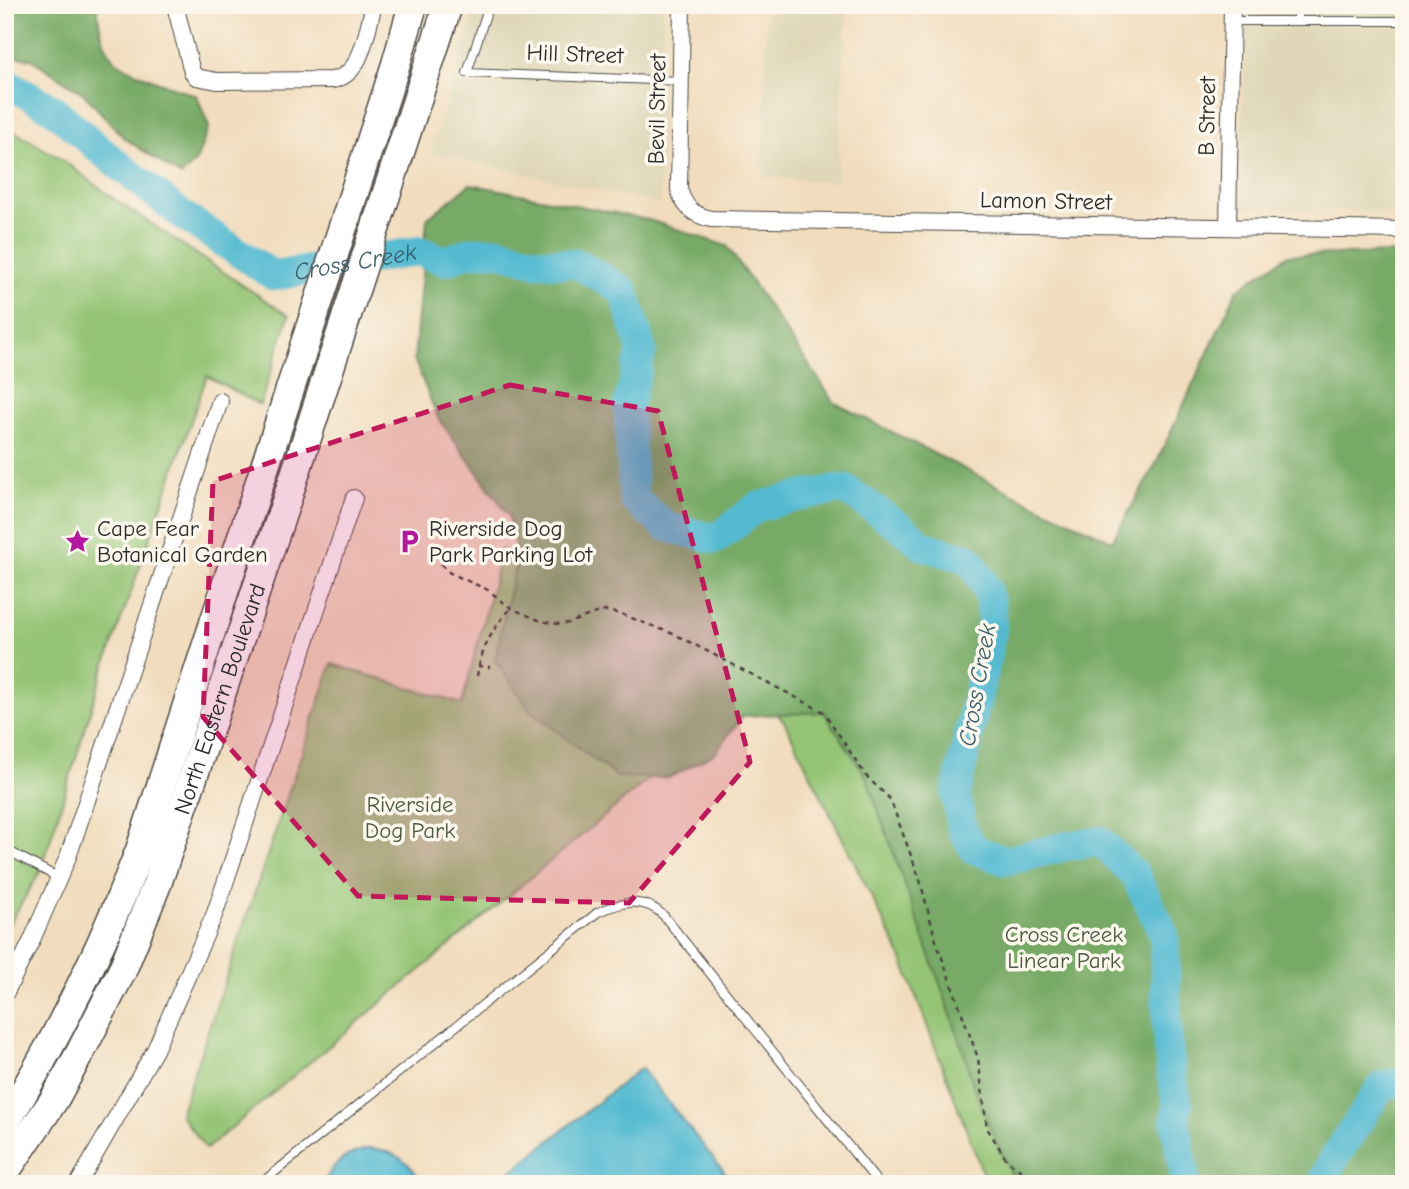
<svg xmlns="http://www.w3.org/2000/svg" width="1409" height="1189" viewBox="0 0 1409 1189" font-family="'Comic Neue',sans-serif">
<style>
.built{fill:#dfd7b7}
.green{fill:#94c575;stroke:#607850;stroke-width:2}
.forest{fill:#7a6;stroke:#516a48;stroke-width:2}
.water{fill:#53bad1;stroke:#3f727e;stroke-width:2}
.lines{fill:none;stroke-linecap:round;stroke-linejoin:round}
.river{stroke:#53bad1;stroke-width:30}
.lane-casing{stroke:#494641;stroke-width:10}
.street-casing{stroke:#494641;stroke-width:18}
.highway-casing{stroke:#494641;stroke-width:31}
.path{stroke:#494641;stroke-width:2.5;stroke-dasharray:5 5;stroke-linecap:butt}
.lane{stroke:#fff;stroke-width:8}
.street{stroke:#fff;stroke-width:16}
.highway{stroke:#fff;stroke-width:28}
.marked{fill:#c2185b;fill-opacity:0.2;stroke:#c2185b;stroke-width:5;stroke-dasharray:14 9;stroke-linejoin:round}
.labels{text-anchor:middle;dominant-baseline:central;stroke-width:7;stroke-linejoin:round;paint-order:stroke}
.street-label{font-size:23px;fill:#2b2b2b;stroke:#fbf7ec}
.poi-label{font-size:23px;fill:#2b2b2b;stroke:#fbf7ec;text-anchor:start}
.park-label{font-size:23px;fill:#4a5941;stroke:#fbf7ec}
.water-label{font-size:24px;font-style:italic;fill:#395d65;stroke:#fbf7ec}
</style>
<rect width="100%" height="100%" fill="#fbf7ec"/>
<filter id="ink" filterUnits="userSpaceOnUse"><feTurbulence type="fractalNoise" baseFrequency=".0143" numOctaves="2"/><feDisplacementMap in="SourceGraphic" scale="14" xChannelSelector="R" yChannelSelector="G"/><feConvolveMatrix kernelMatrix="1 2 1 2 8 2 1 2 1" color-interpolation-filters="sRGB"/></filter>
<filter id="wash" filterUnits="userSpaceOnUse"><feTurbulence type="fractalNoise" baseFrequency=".00686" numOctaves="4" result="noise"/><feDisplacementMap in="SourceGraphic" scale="28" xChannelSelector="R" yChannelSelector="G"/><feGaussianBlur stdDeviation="1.57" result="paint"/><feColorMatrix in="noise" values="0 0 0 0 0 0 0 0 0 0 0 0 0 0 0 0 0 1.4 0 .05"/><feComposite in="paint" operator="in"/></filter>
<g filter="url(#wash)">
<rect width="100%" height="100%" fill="#f1ddbd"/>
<path class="built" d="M476 5H663L660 204 431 153Z
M767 5H847L837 182 762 177Z
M1246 5H1404V213L1239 207Z"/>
<path class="green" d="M5 126 61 159 117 201 289 316 260 405 207 376 101 677 41 870 5 931Z
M901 458 1210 1184H987L900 954 784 721 754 691 206 1149 180 1114 332 664 462 704 502 549 631 623Z"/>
<path class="forest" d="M5 5H97C99 24 101 41 112 57 122 71 179 89 197 96L209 127 196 161 181 176 124 138 84 94 31 59 5 55Z
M470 184 649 220 727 246 835 403 1027 501 1112 541 1156 464 1237 290 1288 255 1404 253V1184H1016L997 1144 974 1088 961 1043 866 776 824 712 743 716 715 753 669 778 617 777 530 710 495 660 517 557 509 516 438 418 414 359 427 219Z"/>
<path class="water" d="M641 1068 734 1184H495Z
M370 1148C395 1151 411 1161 422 1184H324C332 1162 348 1153 370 1148Z"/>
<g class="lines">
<g class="river">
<path id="s1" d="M5 82 53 109 106 155 182 215 274 276 419 251 445 261 470 252 499 251 537 262 578 264 624 291 642 350 628 405 634 499 666 527 716 539 757 507 809 494 845 489 907 532 923 546 969 559C987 587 992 595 992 630L956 793 962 829 974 849 1005 861 1067 846 1100 841 1135 875 1164 934 1168 1046 1172 1078 1178 1104 1175 1120 1186 1184"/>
<path d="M1322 1184 1332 1162 1381 1087 1404 1081"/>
</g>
</g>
</g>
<g filter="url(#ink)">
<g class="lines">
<defs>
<path id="lane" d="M489 5 467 73 681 81
M1297 20 1298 5
M1232 21H1404
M5 849 59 878
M260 1184 598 912C622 902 644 896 664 916L879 1184"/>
<path id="street" d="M175 5 192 72 196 77 217 81 332 80C363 76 366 31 374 5
M682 5 679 189C684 207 693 215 711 219L1404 230
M1228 227 1232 5
M5 994 31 942 68 857 220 401
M78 1184 155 1050 215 913 354 498"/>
<g id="highway">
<path d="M5 1123C59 1036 103 946 140 850L396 64 413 5"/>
<path id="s2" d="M5 1172 54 1100 81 1051 122 971 157 884 288 496 448 5"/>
</g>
</defs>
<use href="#lane" class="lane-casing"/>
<use href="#street" class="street-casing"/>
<use href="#highway" class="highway-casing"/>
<path class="path" d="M441 564 450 573 488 590 511 608 541 621 559 624 570 623 592 614 606 611 621 614 676 635 824 712 866 776 889 798 892 804 920 880 936 941 978 1058 987 1128 1006 1159 1037 1184
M478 666 490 667
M477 676C481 649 493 628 511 608"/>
<use href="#lane" class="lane"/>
<use href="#street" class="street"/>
<use href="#highway" class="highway"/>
</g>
</g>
<path class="marked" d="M510 385 658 411 750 762 629 903 358 896 203 717 213 481Z"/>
<defs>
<symbol id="sight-bare" viewBox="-9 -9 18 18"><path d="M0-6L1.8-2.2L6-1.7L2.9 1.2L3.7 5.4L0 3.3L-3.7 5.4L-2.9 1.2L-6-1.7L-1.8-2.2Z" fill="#b5179e" stroke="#fbf7ec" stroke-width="2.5" paint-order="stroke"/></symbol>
<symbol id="parking-bare" viewBox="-9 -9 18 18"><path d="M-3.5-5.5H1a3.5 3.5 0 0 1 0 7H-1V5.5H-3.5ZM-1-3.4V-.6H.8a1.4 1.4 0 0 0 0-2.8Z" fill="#b5179e" stroke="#fbf7ec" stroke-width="2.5" paint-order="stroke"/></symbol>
</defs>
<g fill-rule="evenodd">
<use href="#sight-bare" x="60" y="524" width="35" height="35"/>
<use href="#parking-bare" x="392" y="524" width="35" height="35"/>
</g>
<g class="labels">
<g class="street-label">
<text transform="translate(575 54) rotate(2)">Hill Street</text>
<text transform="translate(657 109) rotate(-89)">Bevil Street</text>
<text transform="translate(1207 116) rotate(-89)">B Street</text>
<text transform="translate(1046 201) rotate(1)">Lamon Street</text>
<text stroke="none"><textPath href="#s2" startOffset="522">North Eastern Boulevard</textPath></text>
</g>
<g class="poi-label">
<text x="97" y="528">Cape Fear<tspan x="97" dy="26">Botanical Garden</tspan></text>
<text x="429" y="528">Riverside Dog<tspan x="429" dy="26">Park Parking Lot</tspan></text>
</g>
<g class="park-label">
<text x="410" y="804">Riverside<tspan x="410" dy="26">Dog Park</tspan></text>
<text x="1064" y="934">Cross Creek<tspan x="1064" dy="26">Linear Park</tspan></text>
</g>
<g class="water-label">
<text stroke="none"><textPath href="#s1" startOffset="415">Cross Creek</textPath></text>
<text transform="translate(977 685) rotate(-80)">Cross Creek</text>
</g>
</g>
<rect width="1409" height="1189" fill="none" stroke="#fbf7ec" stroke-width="28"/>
</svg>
